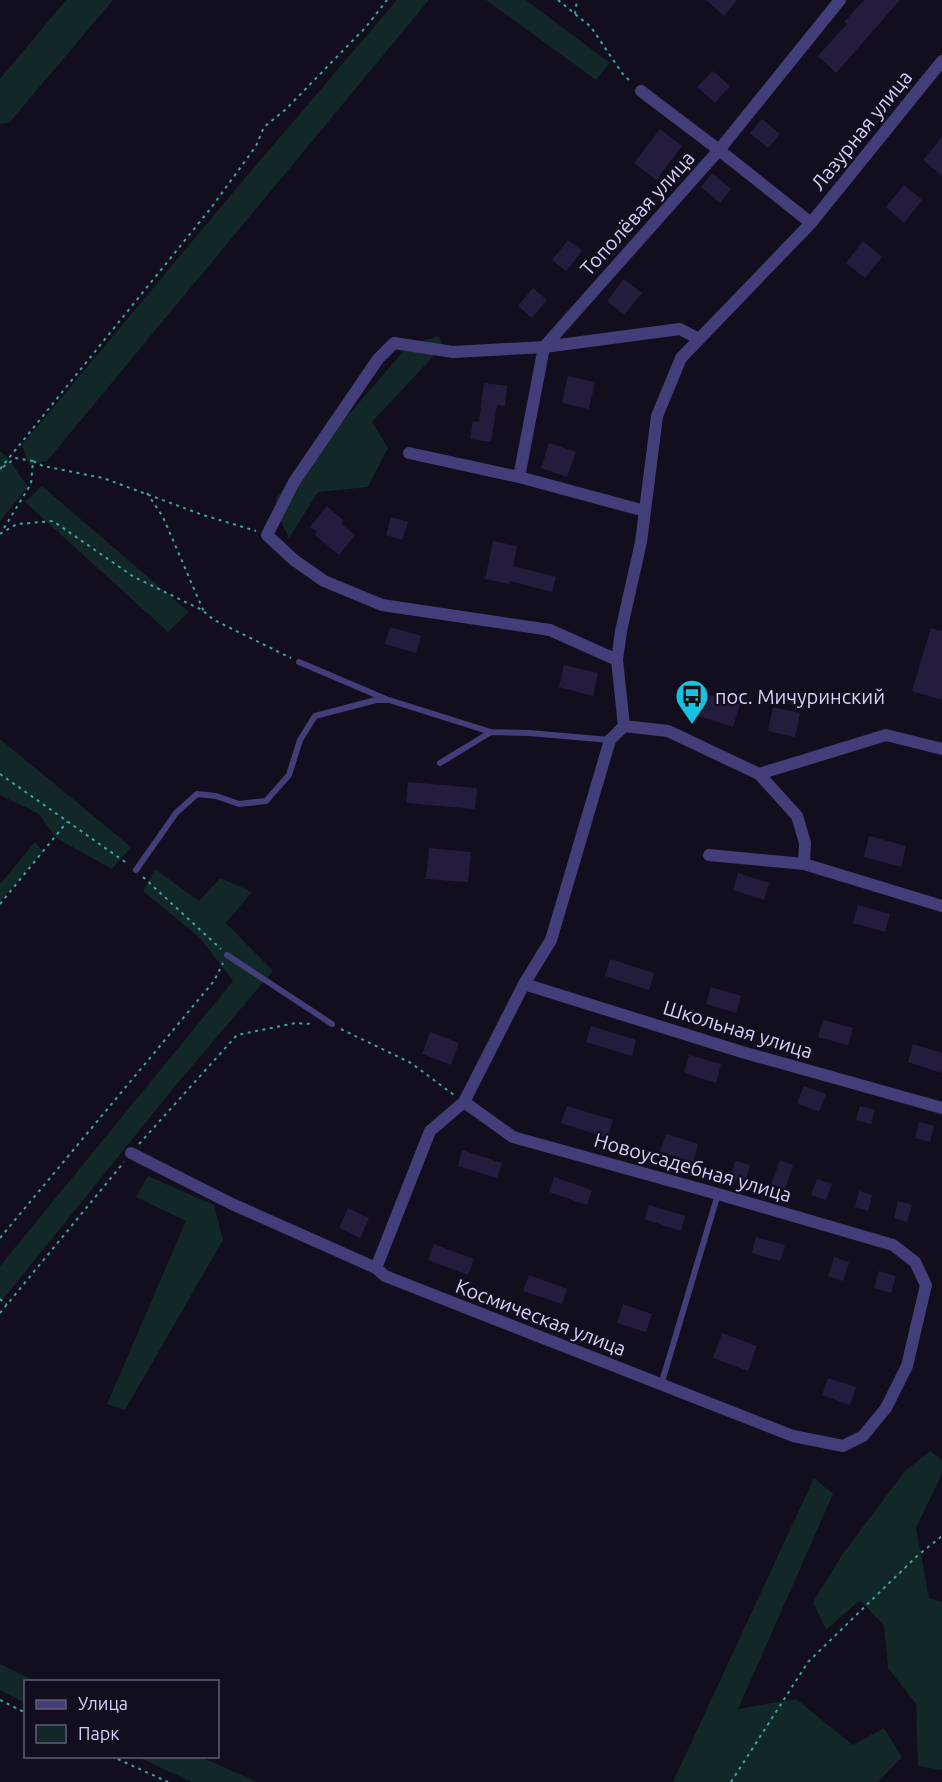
<svg xmlns="http://www.w3.org/2000/svg" width="942" height="1782" viewBox="0 0 942 1782" font-family="Ubuntu,sans-serif">
<style>
.green{fill:#122728}
.building{fill:#251c3d}
.lines{fill:none;stroke-linecap:round;stroke-linejoin:round}
.path{stroke:#39a6a5;stroke-width:2;stroke-dasharray:3 4.5;stroke-linecap:butt}
.service{stroke:#433e79;stroke-width:6}
.minor{stroke:#433e79;stroke-width:12}
.labels{text-anchor:middle;dominant-baseline:central;stroke-width:4.5;stroke-linejoin:round;paint-order:stroke}
.street-label{font-size:20px;fill:#d7d0fb;stroke:#120e1e}
.poi-label{font-size:20px;fill:#d7d0fb;stroke:#120e1e;text-anchor:start}
</style>
<rect width="100%" height="100%" fill="#120e1e"/>
<path class="green" d="M66 0H113L9 123 0 124V79Z
M397 0H429L47 461 29 465 22 445 240 184Z
M486 0H526L610 63 596 80Z
M439 336 443 346 372 422 388 448 368 487 318 492 289 538 277 513 276 498 409 345Z
M0 451 7 457 28 487 0 521Z
M42 486 189 612 168 632 25 502Z
M0 739 131 847 112 869 56 838 39 814 0 795Z
M35 842 43 851 0 902V884Z
M155 869 199 901 220 878 252 892 226 923 273 971 176 1085 0 1303V1266L233 981 200 938 143 891Z
M148 1176 214 1205 223 1240 125 1410 107 1404 186 1221 136 1197Z
M930 1451 942 1460V1474L916 1528 929 1598 942 1602V1770L918 1766 916 1704 888 1668 884 1626 860 1600 826 1630 813 1602 842 1555 905 1471Z
M814 1478 833 1494 738 1709 796 1699 853 1745 884 1728 902 1757 878 1782H673Z
M0 1664 35 1681 26 1682 25 1703 0 1690Z
M138 1757H201L257 1782H192Z"/>
<path class="building" d="M706 0H737L724 16Z
M864 0H900L836 73 818 56 847 24 844 22Z
M713 71 730 86 715 103 697 87Z
M762 119 780 134 768 148 750 133Z
M660 129 682 146 656 180 634 163Z
M942 137V176L923 160Z
M712 173 731 189 720 203 701 187Z
M904 185 922 200 904 223 886 207Z
M568 240 582 251 566 271 552 260Z
M863 241 882 257 865 278 846 263Z
M624 279 642 293 624 315 607 301Z
M533 288 547 300 532 318 518 306Z
M568 376 595 382 589 409 562 403Z
M484 383 507 386 505 406 497 405 491 442 470 439 473 421 479 422Z
M549 443 576 452 567 477 541 468Z
M327 506 344 521 341 524 355 535 339 555 315 535 317 532 310 527Z
M391 517 408 522 402 540 386 535Z
M493 541 517 546 513 566 556 577 552 592 510 581 509 584 485 579Z
M390 627 421 636 416 653 385 644Z
M931 628 942 631V700L912 691Z
M564 665 598 673 593 696 559 687Z
M699 692 740 704 733 727 693 714Z
M773 707 800 713 795 737 768 731Z
M408 782 477 788 475 809 406 803Z
M869 836 906 846 901 867 864 857Z
M429 848 471 852 468 882 426 879Z
M738 873 769 883 764 900 733 890Z
M858 905 890 914 885 932 853 923Z
M610 959 654 973 649 990 605 976Z
M711 987 741 996 736 1013 706 1004Z
M823 1020 853 1028 848 1045 818 1037Z
M591 1026 636 1040 632 1056 586 1042Z
M430 1032 459 1043 451 1065 422 1054Z
M913 1044 942 1053V1073L908 1062Z
M689 1055 721 1064 716 1083 684 1073Z
M804 1086 826 1094 819 1112 797 1103Z
M567 1106 613 1120 607 1138 561 1123Z
M860 1106 875 1110 871 1124 856 1120Z
M919 1122 934 1126 930 1142 915 1138Z
M666 1134 698 1144 693 1162 660 1151Z
M462 1150 502 1163 497 1178 458 1166Z
M780 1160 793 1165 785 1189 771 1184Z
M735 1161 750 1165 745 1182 730 1178Z
M554 1177 592 1190 587 1205 549 1192Z
M817 1179 832 1184 826 1200 811 1195Z
M859 1191 872 1195 868 1211 855 1207Z
M898 1201 912 1205 907 1222 894 1218Z
M649 1205 685 1216 681 1231 644 1219Z
M348 1208 369 1218 360 1238 339 1228Z
M756 1237 785 1245 780 1261 752 1253Z
M434 1244 474 1259 468 1275 428 1260Z
M834 1257 849 1262 843 1281 828 1276Z
M879 1271 896 1276 891 1293 874 1288Z
M529 1275 567 1289 562 1304 523 1291Z
M623 1304 652 1314 646 1332 617 1323Z
M722 1333 757 1346 748 1371 713 1358Z
M828 1378 856 1387 850 1405 822 1395Z"/>
<g class="lines">
<path class="path" d="M558 0 591 27 622 73 632 83
M575 14 577 0
M3 467 16 458 33 461
M0 469 211 208 256 146 264 127 285 110 366 27 387 0
M147 493 163 517 204 612
M4 528 31 484 33 461 43 466 103 478 203 515 256 531
M0 534 17 524 53 521 134 577 202 610 214 620 291 658
M0 774 128 864
M143 877 221 949
M0 904 67 822
M341 1029 411 1063 454 1095
M139 1144 237 1035 296 1023 312 1024
M0 1238 214 981 223 963
M0 1299 7 1305
M0 1313 124 1162
M0 1700 26 1713
M111 1756 168 1782
M731 1782 808 1662 917 1556 942 1536"/>
<path class="service" d="M299 662 386 699
M440 763 491 732 529 733 610 740
M136 870 176 813 197 794 216 796 239 804 266 801 289 775 300 740 315 716 376 700H389L491 732
M227 955 332 1024
M661 1385 718 1194"/>
<path class="minor" d="M641 91 719 150 811 223
M409 453 519 477 645 511
M519 477 544 347 719 150 840 0
M617 660 550 630 382 605 324 581 294 560 267 535 294 482 378 359 394 343 453 352 544 347 680 329 699 339
M624 726 617 660 621 631 641 542 657 416 681 358 811 223 942 61
M624 726 668 731 759 774 797 816 805 843 804 864
M759 774 886 735 942 749
M709 855 804 864 942 906
M524 984 742 1052 942 1108
M131 1153 232 1204 376 1268 385 1276 793 1436 843 1446 863 1436 886 1408 907 1366 926 1285 915 1262 893 1245 718 1194 513 1137 464 1102
M376 1268 430 1131 464 1102 524 984 551 940 610 740 624 726"/>
</g>
<defs>
<symbol id="bus-pin" viewBox="-11 -11 22 30"><path d="M0 17L-7.5 6A9.5 9.5 0 1 1 7.5 6Z" fill="#16c1e1" stroke="#120e1e"/><path d="M-5-6H5V4H4V6H2V4H-2V6H-4V4H-5ZM-3.5-4V0h7V-4ZM-3.5 1.2v1.5H-2V1.2ZM2 1.2v1.5H3.5V1.2Z" fill="#111"/></symbol>
</defs>
<g fill-rule="evenodd">
<use href="#bus-pin" x="673" y="677" width="38" height="52"/>
</g>
<g class="labels">
<g class="street-label">
<text transform="translate(861 130) rotate(-51)">Лазурная улица</text>
<text transform="translate(637 213) rotate(-48)">Тополёвая улица</text>
<text transform="translate(738 1029) rotate(17)">Школьная улица</text>
<text transform="translate(693 1167) rotate(16)">Новоусадебная улица</text>
<text transform="translate(541 1317) rotate(21)">Космическая улица</text>
</g>
<g class="poi-label">
<text x="715" y="696">пос. Мичуринский</text>
</g>
</g>
<rect x="24" y="1680" width="195" height="78" fill="#120e1e" stroke="#615c76" stroke-width="1.5"/>
<rect x="36" y="1700" width="30" height="9" fill="#433e79" stroke="#615c76" stroke-width="1.5"/>
<text x="78" y="1710" font-size="18" fill="#d7d0fb">Улица</text>
<rect x="36" y="1725" width="30" height="18" fill="#122728" stroke="#615c76" stroke-width="1.5"/>
<text x="78" y="1740" font-size="18" fill="#d7d0fb">Парк</text>
</svg>
